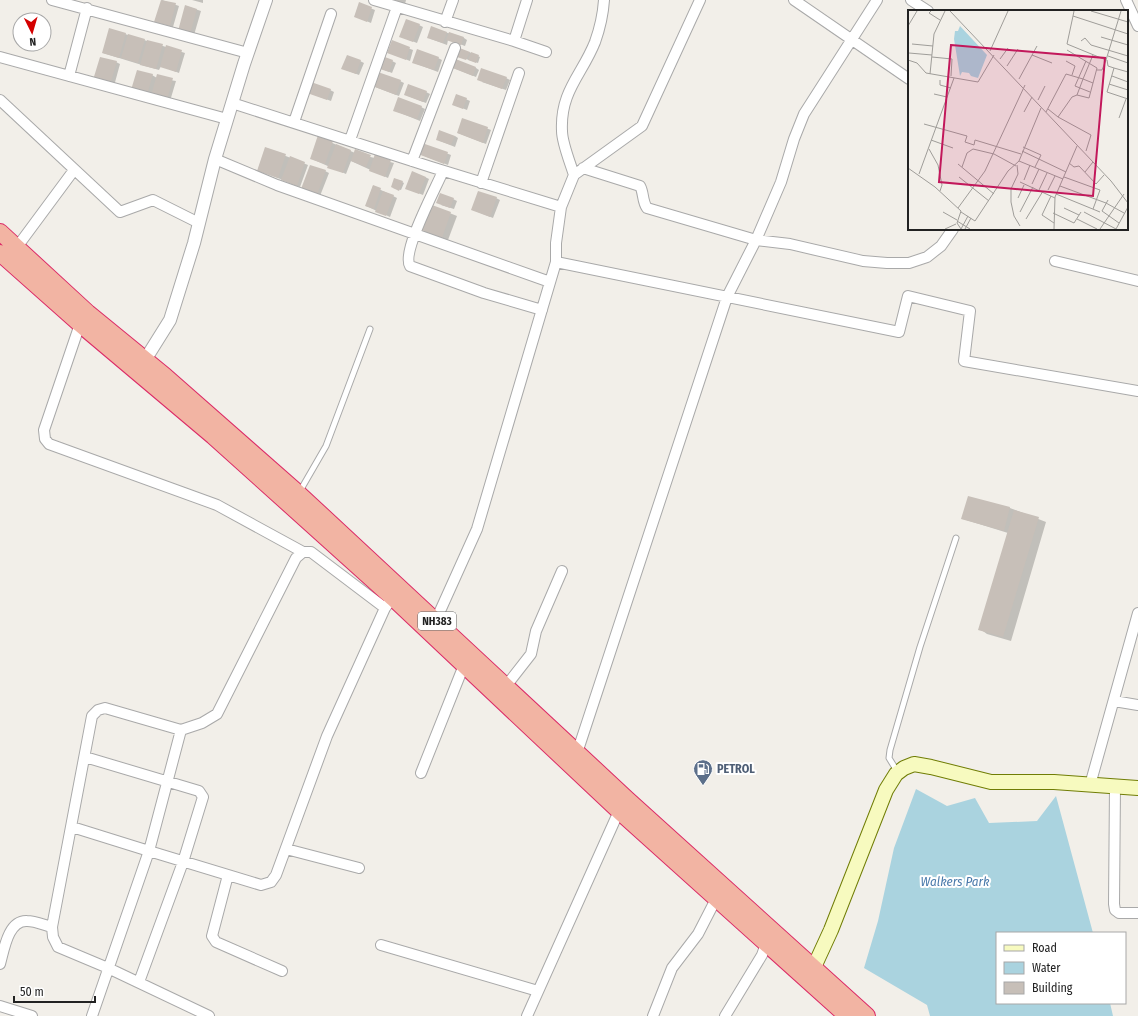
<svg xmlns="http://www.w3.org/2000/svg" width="1138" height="1016" viewBox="0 0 1138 1016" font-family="'Fira Sans Condensed',sans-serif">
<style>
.water{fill:#aad3df}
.shadow{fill:#0003}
.building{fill:#c7bfb8}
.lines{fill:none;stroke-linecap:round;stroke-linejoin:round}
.service-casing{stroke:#a9a9a9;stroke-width:7}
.minor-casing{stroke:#a9a9a9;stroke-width:12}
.tertiary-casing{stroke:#a9a9a9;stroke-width:14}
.secondary-casing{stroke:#707d05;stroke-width:16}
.trunk-casing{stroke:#dc2a67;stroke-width:18}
.service{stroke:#fff;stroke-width:5}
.minor{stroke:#fff;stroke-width:10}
.tertiary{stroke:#fff;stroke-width:12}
.secondary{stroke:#f7fabf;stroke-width:14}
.trunk{stroke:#f2b4a3;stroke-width:16}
.labels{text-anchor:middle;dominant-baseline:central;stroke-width:4;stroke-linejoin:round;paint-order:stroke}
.shield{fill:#fff;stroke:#646464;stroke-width:1}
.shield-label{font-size:11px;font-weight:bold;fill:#222}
.service-label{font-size:12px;font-weight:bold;fill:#4e5e75;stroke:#fff;text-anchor:start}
.water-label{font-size:13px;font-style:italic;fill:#4a7aab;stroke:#fff}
.inset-road{fill:none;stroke:#9f9d99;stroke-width:1}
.view{fill:#c2185b;fill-opacity:0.15;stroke:#c2185b;stroke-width:2}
.inset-edge{fill:none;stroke:#222;stroke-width:2}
</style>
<rect width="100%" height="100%" fill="#f2efe9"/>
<path class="water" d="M916 789 947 806 975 798 989 823 1037 821 1056 796 1093 933H997V1003H1110L1113 1016H930L927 1005 864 968 878 921 894 848Z"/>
<path class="shadow" d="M162 0 179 6 173 27 155 21Z
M192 0H203V3Z
M394 0H406L405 4Z
M360 4 375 10 371 23 359 18Z
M186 6 201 11 194 35 183 32Z
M419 25 423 27 417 43 404 38Z
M432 28 464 38 467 40 465 46 448 40 447 45 431 39Z
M125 34 185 53 179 73 161 66 159 70 145 66 103 53Z
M392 42 413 50 410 61 392 54Z
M469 52 480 57 478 63 457 56Z
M438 58 442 60 438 72 417 64Z
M360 61 364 63 359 75 346 70Z
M392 61 396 63 392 73 382 69Z
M116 62 120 64 114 86 98 81Z
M451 67 476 68 479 70 476 77Z
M152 75 157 78 176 81 170 101 136 92Z
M506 78 510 80 506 90 482 82Z
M400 81 404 83 399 96 375 87Z
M330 90 334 92 331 101 312 94Z
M426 92 430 94 426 103 408 96Z
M457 95 470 101 467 110 457 106Z
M421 107 425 109 420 121 398 112Z
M463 119 491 130 486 144 458 133Z
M455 136 458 138 455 147 440 141Z
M319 137 355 153 394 163 388 178 351 161 346 174 314 160Z
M423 144 451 155 448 165 419 154Z
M266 148 308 165 300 187 258 170Z
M325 171 329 173 320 196 305 190Z
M425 177 429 179 423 195 410 190Z
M402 182 404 183 401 190 393 188Z
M373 186 397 198 390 217 366 206Z
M496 198 500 200 493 218 473 210Z
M453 199 457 201 454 209 441 205Z
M432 206 457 216 448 240 429 233Z
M969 497 1010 508 1046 522 1011 641 987 634 980 629 1008 533 963 519Z"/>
<path class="building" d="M161 0 176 3 170 26 154 22Z
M359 2 372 7 367 22 354 17Z
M185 5 197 9 190 34 178 31Z
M406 19 420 24 413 42 399 37Z
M431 26 447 32 443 43 427 38Z
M109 28 126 33 119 58 102 53Z
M449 32 464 37 461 45 446 40Z
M128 34 145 39 138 63 121 58Z
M147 40 163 44 156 69 140 65Z
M392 40 410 47 406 60 387 53Z
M166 45 182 50 176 72 160 67Z
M457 47 470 52 466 60 454 56Z
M417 49 439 57 434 70 412 63Z
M471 52 479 55 476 63 468 60Z
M347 55 361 60 356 74 341 69Z
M382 56 393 60 389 72 377 68Z
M100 57 117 61 110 85 93 80Z
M453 58 476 67 473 76 450 67Z
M481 68 507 77 502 89 477 80Z
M137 70 153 74 147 95 131 90Z
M375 71 401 80 396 95 370 85Z
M157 74 173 78 167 100 151 96Z
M311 82 331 89 327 100 307 93Z
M408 84 427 91 423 102 404 95Z
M456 94 467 98 463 109 452 105Z
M398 97 422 106 417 119 393 111Z
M462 118 488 127 483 143 457 133Z
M439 130 455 136 451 145 436 140Z
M318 135 333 141 325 164 310 159Z
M422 143 448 152 444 164 418 154Z
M336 144 351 150 343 173 327 168Z
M265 147 286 154 278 178 257 171Z
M355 149 371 155 366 167 351 161Z
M375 154 391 160 385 177 369 171Z
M290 156 305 162 297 186 281 180Z
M310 165 326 170 317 195 301 189Z
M412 171 426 177 419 194 405 189Z
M394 178 403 181 399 191 391 187Z
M373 185 381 188 374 209 365 206Z
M383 191 394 195 386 216 375 212Z
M478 191 497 197 490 217 471 210Z
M440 193 454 198 450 208 436 203Z
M432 205 451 212 442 238 422 231Z
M968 496 1010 507 1004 531 961 519Z
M1014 510 1039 517 1003 637 978 630Z"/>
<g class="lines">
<defs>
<path id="service" d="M300 491 326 446 370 329
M897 771 889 758 890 750 920 647 956 538"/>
<path id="minor" d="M52 0 248 53
M374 0 514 41 546 52
M794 0 909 79
M911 0 928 11
M1126 0 1138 26
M445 22 453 0
M514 41 527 0
M0 57 227 119
M69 76 87 8
M0 100 120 212 153 200 199 223
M232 103 431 167 561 207 556 243V262L477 529 436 620
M294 122 331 14
M350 140 397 7
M215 159 277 185 550 282
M412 161 455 48
M583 168 640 186C644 193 642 201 647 208L756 240 790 244 863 261 887 263H909L927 257 941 246 953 229
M443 171C436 188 401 252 410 266L484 293 542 310
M574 175C570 162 562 143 562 131 560 91 582 75 595 42 600 28 603 15 604 0
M481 183 519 73
M561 207 574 175 642 126 700 0
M17 247 74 170
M1055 261 1138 281
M556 262 899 332 908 296 970 311 964 361 1138 391
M80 324 44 430 45 439 49 444 217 505 303 552
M506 686 531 654 536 631 562 571
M1114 701 1138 705
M181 730 105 708 98 710 92 716 52 927 53 937 58 947 108 968 209 1016
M576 756 727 297 756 240 781 182 794 139 804 114 877 0
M85 757 199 791 203 797 183 862 139 982
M421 773 464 665
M1090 785 1138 613
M1115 786 1114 904 1115 910 1119 913H1138
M72 827 149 851 181 730 202 723 217 714 296 558 303 552H311L385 608
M286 849 359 868
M228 875 212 936 216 942 282 971
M381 945 538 991
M0 964C4 950 8 920 27 921 35 921 44 925 52 927
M0 1006 32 1016
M92 1016 149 851 261 885 271 882 276 875 327 736 385 608 396 593
M527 1016 619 811
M653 1016 672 968 698 934 716 899
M725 1016 762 955 766 944"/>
<path id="tertiary" d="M145 360 170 320 194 243 215 159 244 64 266 0"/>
<path id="secondary" d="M814 967 831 930 886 790 896 774 904 768 914 764 931 767 991 782H1054L1138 788"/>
<path id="trunk" d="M0 232 88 313 165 376 298 493 627 799 867 1016
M0 253 80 324 213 436 393 598 619 811 847 1016"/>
</defs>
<use href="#service" class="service-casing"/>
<use href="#minor" class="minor-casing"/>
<use href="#tertiary" class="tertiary-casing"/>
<use href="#secondary" class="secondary-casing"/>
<use href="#trunk" class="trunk-casing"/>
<use href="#service" class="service"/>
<use href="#minor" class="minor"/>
<use href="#tertiary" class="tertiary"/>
<use href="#secondary" class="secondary"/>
<use href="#trunk" class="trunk"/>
</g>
<defs>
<symbol id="fuel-pin" viewBox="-11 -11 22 30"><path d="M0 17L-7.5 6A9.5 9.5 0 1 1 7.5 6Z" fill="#5c6f8a" stroke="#fff"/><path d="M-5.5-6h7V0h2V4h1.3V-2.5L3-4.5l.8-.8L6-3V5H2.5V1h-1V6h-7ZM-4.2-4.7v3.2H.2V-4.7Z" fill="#fff"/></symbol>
</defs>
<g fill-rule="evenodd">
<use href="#fuel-pin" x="692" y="758" width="22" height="30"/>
</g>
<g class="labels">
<rect class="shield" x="418" y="612" width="38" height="18" rx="3"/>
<g class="shield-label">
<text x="437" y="621">NH383</text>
</g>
<g class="service-label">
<text x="717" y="769">PETROL</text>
</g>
<g class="water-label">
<text x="955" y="881">Walkers Park</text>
</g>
</g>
<g transform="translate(908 10)">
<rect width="220" height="220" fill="#f2efe9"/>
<path d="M52 16 79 45 70 68 63 66 61 63 54 62 52 66 46 29 47 21H50Z" fill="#aad3df"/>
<path class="inset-road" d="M23 1 21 3 32 10M42 1 203 171 220 193M166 1 165 6 220 24M183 1 220 12M165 6 159 34 198 50 213 1M0 16 9 1M193 27 220 35M173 31 177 28 183 35 220 46M4 34 25 36M159 40 189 58 181 88 169 85M82 41 100 1M1 43 24 45M124 45 144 53M200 46 220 53M24 47 44 49 43 66M92 49 100 38M0 50 9 53 18 63 70 72 86 45M199 50 200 56 206 58 199 82 220 89M158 51 167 56 164 65M178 51 167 76 182 82M99 56 110 39M206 58 220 62M189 60H194L198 50M22 64 26 24 37 1M204 66 220 72M111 69 129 36M32 70V75L43 78M201 74 220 80M26 84 39 87M130 90 137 76M133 98 111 151 155 169M140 99 150 107 164 87 169 85 175 69 185 73M116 102 124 87M138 102 158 64 175 69 185 45M150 107 183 125 178 141M211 108 218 89M16 114 59 126 57 132 66 135 67 130 113 144M23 130 45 138M115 137 133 145 127 157M21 139 30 155 34 175 32 181M114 141 158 162M161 153 166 157 171 156 188 174 196 165M50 154 86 184M109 155 110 164 103 179V192L106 206 112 216M54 157 59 143 65 139 86 144 108 156M0 158 27 177 53 201 49 213 53 219M177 162 185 152M11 164 46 68M51 167 81 191M156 167 192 180 185 199M116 170 122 155M112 172 147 188M124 174 131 159M152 176 198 193 216 203M131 180 139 163M140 180 147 166M148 184 192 202M143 186 134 205 146 213M110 188 116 175M200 190 194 201 211 213M50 198 77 161 117 75M156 198 171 205M35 202 49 210M53 202 67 211 100 161 111 151M112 202 125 177M176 202 208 219M145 203 166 213 173 202M118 209 135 181M169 209 189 219M49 211 62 219M37 219 48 214M53 219 60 206M57 219 63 208M146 219 147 187 169 136M192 219 216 184M208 219 220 197"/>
<path class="view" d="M43 35 197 48 185 186 31 172Z"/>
<rect width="220" height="220" class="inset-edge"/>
</g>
<rect x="996" y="932" width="130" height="72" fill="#ffffff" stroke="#a7a7a7"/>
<rect x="1004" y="945" width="20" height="6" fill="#f7fabf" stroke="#a7a7a7"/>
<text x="1032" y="952" font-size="12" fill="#222222">Road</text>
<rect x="1004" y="962" width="20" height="12" fill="#aad3df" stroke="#a7a7a7"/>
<text x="1032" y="972" font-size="12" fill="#222222">Water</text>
<rect x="1004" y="982" width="20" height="12" fill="#c7bfb8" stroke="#a7a7a7"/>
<text x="1032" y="992" font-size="12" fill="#222222">Building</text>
<g transform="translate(32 32) rotate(175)"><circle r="19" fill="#ffffff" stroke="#a7a7a7"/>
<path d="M0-3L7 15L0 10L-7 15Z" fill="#d40000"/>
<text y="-6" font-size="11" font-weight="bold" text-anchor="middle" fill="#222222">N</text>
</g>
<path d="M14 996v6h81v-6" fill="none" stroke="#222222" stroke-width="2"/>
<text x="20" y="996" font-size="12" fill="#222222" stroke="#ffffff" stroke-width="3" paint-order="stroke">50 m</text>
</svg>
